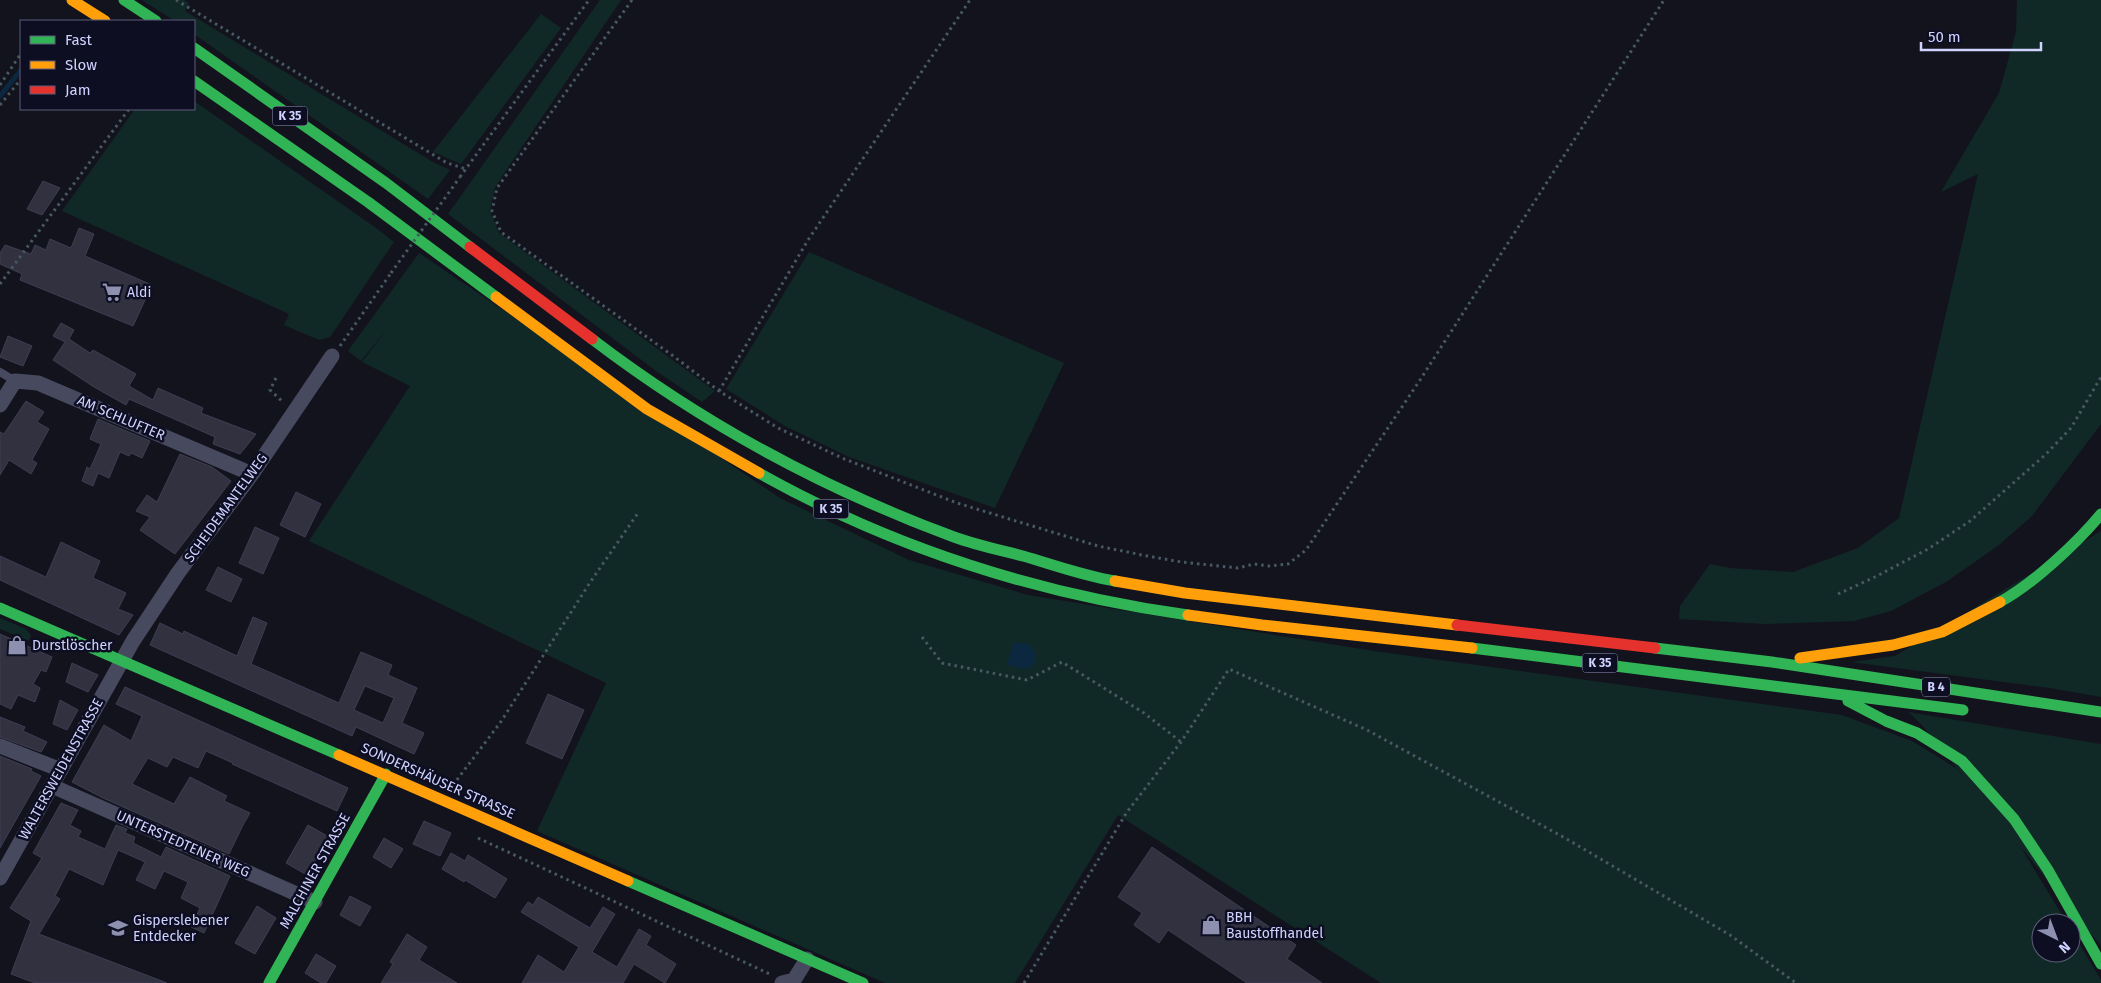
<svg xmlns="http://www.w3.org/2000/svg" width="2101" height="983" viewBox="0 0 2101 983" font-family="'Fira Sans',sans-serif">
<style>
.green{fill:#112926}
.water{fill:#0c2841}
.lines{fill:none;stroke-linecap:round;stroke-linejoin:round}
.stream{stroke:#0c2841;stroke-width:5}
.building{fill:#313140;stroke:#3d3e52;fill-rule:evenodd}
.path{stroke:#475962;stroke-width:3;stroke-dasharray:2.5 4;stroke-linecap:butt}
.lane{stroke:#474a5f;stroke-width:8}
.street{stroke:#474a5f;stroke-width:15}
.fast{stroke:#30b455;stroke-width:11}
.slow{stroke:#ff9f0a;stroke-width:11}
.jam{stroke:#e5322d;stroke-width:11}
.path-bridge{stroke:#475962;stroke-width:3;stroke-dasharray:2.5 4;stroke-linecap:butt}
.labels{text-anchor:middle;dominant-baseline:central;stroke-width:5;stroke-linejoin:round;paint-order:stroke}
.shield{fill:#0e0e23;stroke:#9698bd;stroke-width:1}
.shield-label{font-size:12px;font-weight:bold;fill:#d0d3ff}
.poi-label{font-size:14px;fill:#d0d3ff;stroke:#0e0e23;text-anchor:start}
.street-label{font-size:14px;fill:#d0d3ff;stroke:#0e0e23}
</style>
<rect width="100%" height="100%" fill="#13131e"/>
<path class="green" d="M142 0H184L189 3 185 11 433 162 450 170 428 199 194 34V21H175Z
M600 0H621L495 187 490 211 499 233 715 391 702 402 656 371 448 214Z
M2017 0H2101V424L2032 516 1999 545 1946 582 1891 611 1854 621 1765 624 1679 619 1680 606 1710 564 1730 568 1793 572 1858 548 1899 518 1978 174 1941 192 1999 93 2016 32Z
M541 14 561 28 461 164 433 152Z
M194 101 376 228 394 242 330 337 319 340 284 325 289 314 62 211 135 109H194Z
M809 252 1064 363 995 508 849 457 785 426 726 389Z
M419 253 780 498 909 560 1028 595 1374 651 1842 715 1912 741 1956 768 2007 825 2067 923H2041V953H2071V930L2101 980V983H1381L1118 815 1015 983H885L537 831 606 683 309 541 410 386 362 362 388 328 361 361 348 351Z
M2101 531V697L2050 688 1851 662 1895 656Z
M0 618 26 629 31 635 29 641 0 629Z
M1908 712 2101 744V946L1921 724Z"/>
<path class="water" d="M1014 642 1028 644 1036 654 1034 665 1026 669 1007 665Z"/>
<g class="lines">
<path class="stream" d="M0 96 21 70"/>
</g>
<path class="building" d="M43 181 60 188 42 215 27 209Z
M79 228 94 234 85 256 152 285 133 326 20 280 22 274 0 264V253L5 245 31 254 35 245 46 250 50 239 71 248Z
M61 323 74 330 69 339 90 353 93 350 136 374 129 386 153 400 158 388 203 408 201 413 256 434 240 454 213 444 215 437 129 399 126 405 94 387 53 360 65 342 53 336Z
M8 336 32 346 23 366 0 357Z
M26 401 44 412 37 422 49 429 32 460 37 463 31 474 9 460 0 475V432L4 434Z
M98 419 150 441 142 458 131 453 129 456 120 452 109 478 98 473 93 486 82 481 87 467 90 469 101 444 90 439Z
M180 454 212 467 231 481 175 554 140 530 150 517 136 511 147 495 157 502Z
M296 492 321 504 305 537 280 525Z
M255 527 279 538 263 574 239 563Z
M61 542 100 561 93 578 126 593 118 609 133 615 119 635 0 580V556L46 577Z
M218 567 242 579 231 602 206 590Z
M253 617 267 623 251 664 339 703 361 652 392 665 388 675 417 688 402 723 424 733 414 754 356 727 352 736 150 645 160 623 183 634 184 631 237 656ZM365 686 394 698 383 723 354 710Z
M0 634 52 657 46 672 41 670 33 684 40 688 35 702 18 695 11 709 0 704Z
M72 663 98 675 88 692 66 682Z
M125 687 348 788 337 811 232 764 233 763 206 751 198 768 173 757 167 767 148 758 132 784 174 804 190 777 227 796 224 801 250 813 243 825 229 854 103 798 72 782 104 725 131 741 142 716 116 704Z
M548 694 584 710 562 759 526 743Z
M60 700 78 710 67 730 53 724Z
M0 717 25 727 23 731 47 742 41 752 0 737Z
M0 756 32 769 31 771 41 776 0 848Z
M61 803 78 810 70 825 81 831 78 837 105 849 116 825 127 829 125 833 135 837 133 843 161 857 166 847 230 876 204 933 191 927 200 908 181 898 188 882 164 871 155 889 136 880 145 862 118 850 103 885 69 869 55 896 60 899 39 934 167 983H35L11 974 31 921 10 908 42 858 33 853Z
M424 821 451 833 440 856 413 844Z
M308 825 329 837 307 875 286 863Z
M384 838 403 849 391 868 373 857Z
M1152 847 1296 945 1287 959 1322 983H1247L1168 930 1159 943 1134 925 1142 913 1118 897Z
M451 853 465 861 468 855 507 879 495 898 465 880 464 882 442 869Z
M350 896 371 907 360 926 340 915Z
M538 897 590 928 603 907 615 914 592 952 617 967 639 929 651 936 646 945 676 964 665 983 634 964 623 983H522L538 955 564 972 579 947 521 912 528 902 533 905Z
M257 906 276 918 255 954 235 943Z
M407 934 427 947 419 960 457 983H381L393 964 390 962Z
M316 954 336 966 326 983H321L305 973Z"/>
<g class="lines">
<path class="path" d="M176 0 447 163 466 169
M632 0 497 188 492 211 501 232 676 358 719 391 778 428 842 458 957 503 1098 546 1142 555 1181 562 1238 568 1254 564 1269 566 1288 564 1306 550 1420 380 1664 0
M0 85 20 55
M0 105 21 79
M460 177 589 0
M0 284 129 109
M340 346 391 273
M276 378 270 390 284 403
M719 391 808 240 970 0
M1838 594 1875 577 1928 549 1970 521 2045 455 2071 428 2101 377
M922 637 942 663 1027 680 1062 662 1144 713 1181 742
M453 785 500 723 591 581 638 513
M478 838 772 975
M1024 983 1127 812 1181 742 1229 669 1367 730 1565 838 1730 935 1796 983"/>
<path class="lane" d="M0 372 15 381"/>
<path class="street" d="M0 405 15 381 38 383 252 474
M0 746 61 770
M52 786 315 902
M0 878 133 641 178 573 252 474 332 356
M782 983 794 980 807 959"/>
<path class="fast" d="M124 0 156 21
M194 48 386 183 470 247
M194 81 368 202 496 297
M592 339C702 423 824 489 954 537 976 545 1000 550 1023 556 1054 565 1084 576 1115 581
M759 473C891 547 1038 594 1188 615
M2000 602C2033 584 2077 543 2101 514
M0 608 339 755
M1472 648 1963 710
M1655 648 1772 662 2101 712
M1848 701 1886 721 1917 733 1962 761 2014 819 2048 870 2101 964
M628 881 863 983
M269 983 386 774"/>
<path class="slow" d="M72 0 105 21
M496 297 647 409 759 473
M1115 581 1185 593 1457 625
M1188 615 1262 625 1472 648
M1800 658 1893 645 1942 632 2000 602
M339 755 628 881"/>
<path class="jam" d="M470 247 592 339
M1457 625 1655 648"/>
<path class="path-bridge" d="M391 273 460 177"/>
</g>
<defs>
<symbol id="supermarket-bare" viewBox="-9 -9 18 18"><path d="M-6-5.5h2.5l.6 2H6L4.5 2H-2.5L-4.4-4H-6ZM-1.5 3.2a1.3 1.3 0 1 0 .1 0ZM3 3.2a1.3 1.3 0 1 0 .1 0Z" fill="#8e90b0" stroke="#0e0e23" stroke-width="2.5" paint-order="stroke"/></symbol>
<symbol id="shop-bare" viewBox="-9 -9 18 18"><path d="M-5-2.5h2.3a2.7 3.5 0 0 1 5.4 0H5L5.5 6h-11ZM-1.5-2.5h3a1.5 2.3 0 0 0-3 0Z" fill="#8e90b0" stroke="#0e0e23" stroke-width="2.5" paint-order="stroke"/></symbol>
<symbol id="school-bare" viewBox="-9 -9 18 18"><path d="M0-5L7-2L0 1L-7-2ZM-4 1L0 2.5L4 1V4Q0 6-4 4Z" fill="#8e90b0" stroke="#0e0e23" stroke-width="2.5" paint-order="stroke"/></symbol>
</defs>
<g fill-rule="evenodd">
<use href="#supermarket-bare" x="98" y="278" width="28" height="28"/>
<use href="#shop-bare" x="3" y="631" width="28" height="28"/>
<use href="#shop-bare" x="1197" y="911" width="28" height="28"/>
<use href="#school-bare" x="104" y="914" width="28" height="28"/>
</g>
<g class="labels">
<g class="shield">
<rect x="272.5" y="106.5" width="35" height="19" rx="4"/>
<rect x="813.5" y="499.5" width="35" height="19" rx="4"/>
<rect x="1582.5" y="653.5" width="35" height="19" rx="4"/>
<rect x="1922" y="677.5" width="28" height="19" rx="4"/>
</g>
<g class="shield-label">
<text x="290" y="116">K 35</text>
<text x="831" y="509">K 35</text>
<text x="1600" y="663">K 35</text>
<text x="1936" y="687">B 4</text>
</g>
<g class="poi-label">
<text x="127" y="292">Aldi</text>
<text x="32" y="645">Durstlöscher</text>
<text x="1226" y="917">BBH<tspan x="1226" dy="16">Baustoffhandel</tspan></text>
<text x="133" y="920">Gisperslebener<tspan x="133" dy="16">Entdecker</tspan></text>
</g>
<g class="street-label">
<text transform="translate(121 418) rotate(23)">AM SCHLUFTER</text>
<text transform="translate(226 508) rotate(-54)">SCHEIDEMANTELWEG</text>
<text transform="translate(61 769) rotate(-61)">WALTERSWEIDENSTRASSE</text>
<text transform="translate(438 781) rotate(24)">SONDERSHÄUSER STRASSE</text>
<text transform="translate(183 844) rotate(24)">UNTERSTEDTENER WEG</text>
<text transform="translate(315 871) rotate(-61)">MALCHINER STRASSE</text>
</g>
</g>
<rect x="20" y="20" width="175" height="90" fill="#0e0e23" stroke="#5c5d7b"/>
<rect x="30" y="36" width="25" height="8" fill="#30b455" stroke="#5c5d7b"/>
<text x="65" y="45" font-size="15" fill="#d0d3ff">Fast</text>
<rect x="30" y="61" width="25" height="8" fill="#ff9f0a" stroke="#5c5d7b"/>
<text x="65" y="70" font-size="15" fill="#d0d3ff">Slow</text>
<rect x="30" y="86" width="25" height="8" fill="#e5322d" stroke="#5c5d7b"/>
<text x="65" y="95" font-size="15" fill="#d0d3ff">Jam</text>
<g transform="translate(2056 938) rotate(138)"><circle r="24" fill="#0e0e23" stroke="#5c5d7b"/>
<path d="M0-4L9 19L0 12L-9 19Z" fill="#8e90b0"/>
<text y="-8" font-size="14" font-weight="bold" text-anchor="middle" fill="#d0d3ff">N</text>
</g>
<path d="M1921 42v8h120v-8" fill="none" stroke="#d0d3ff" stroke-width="2.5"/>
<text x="1928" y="42" font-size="15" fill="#d0d3ff" stroke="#0e0e23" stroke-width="4" paint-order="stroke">50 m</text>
</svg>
